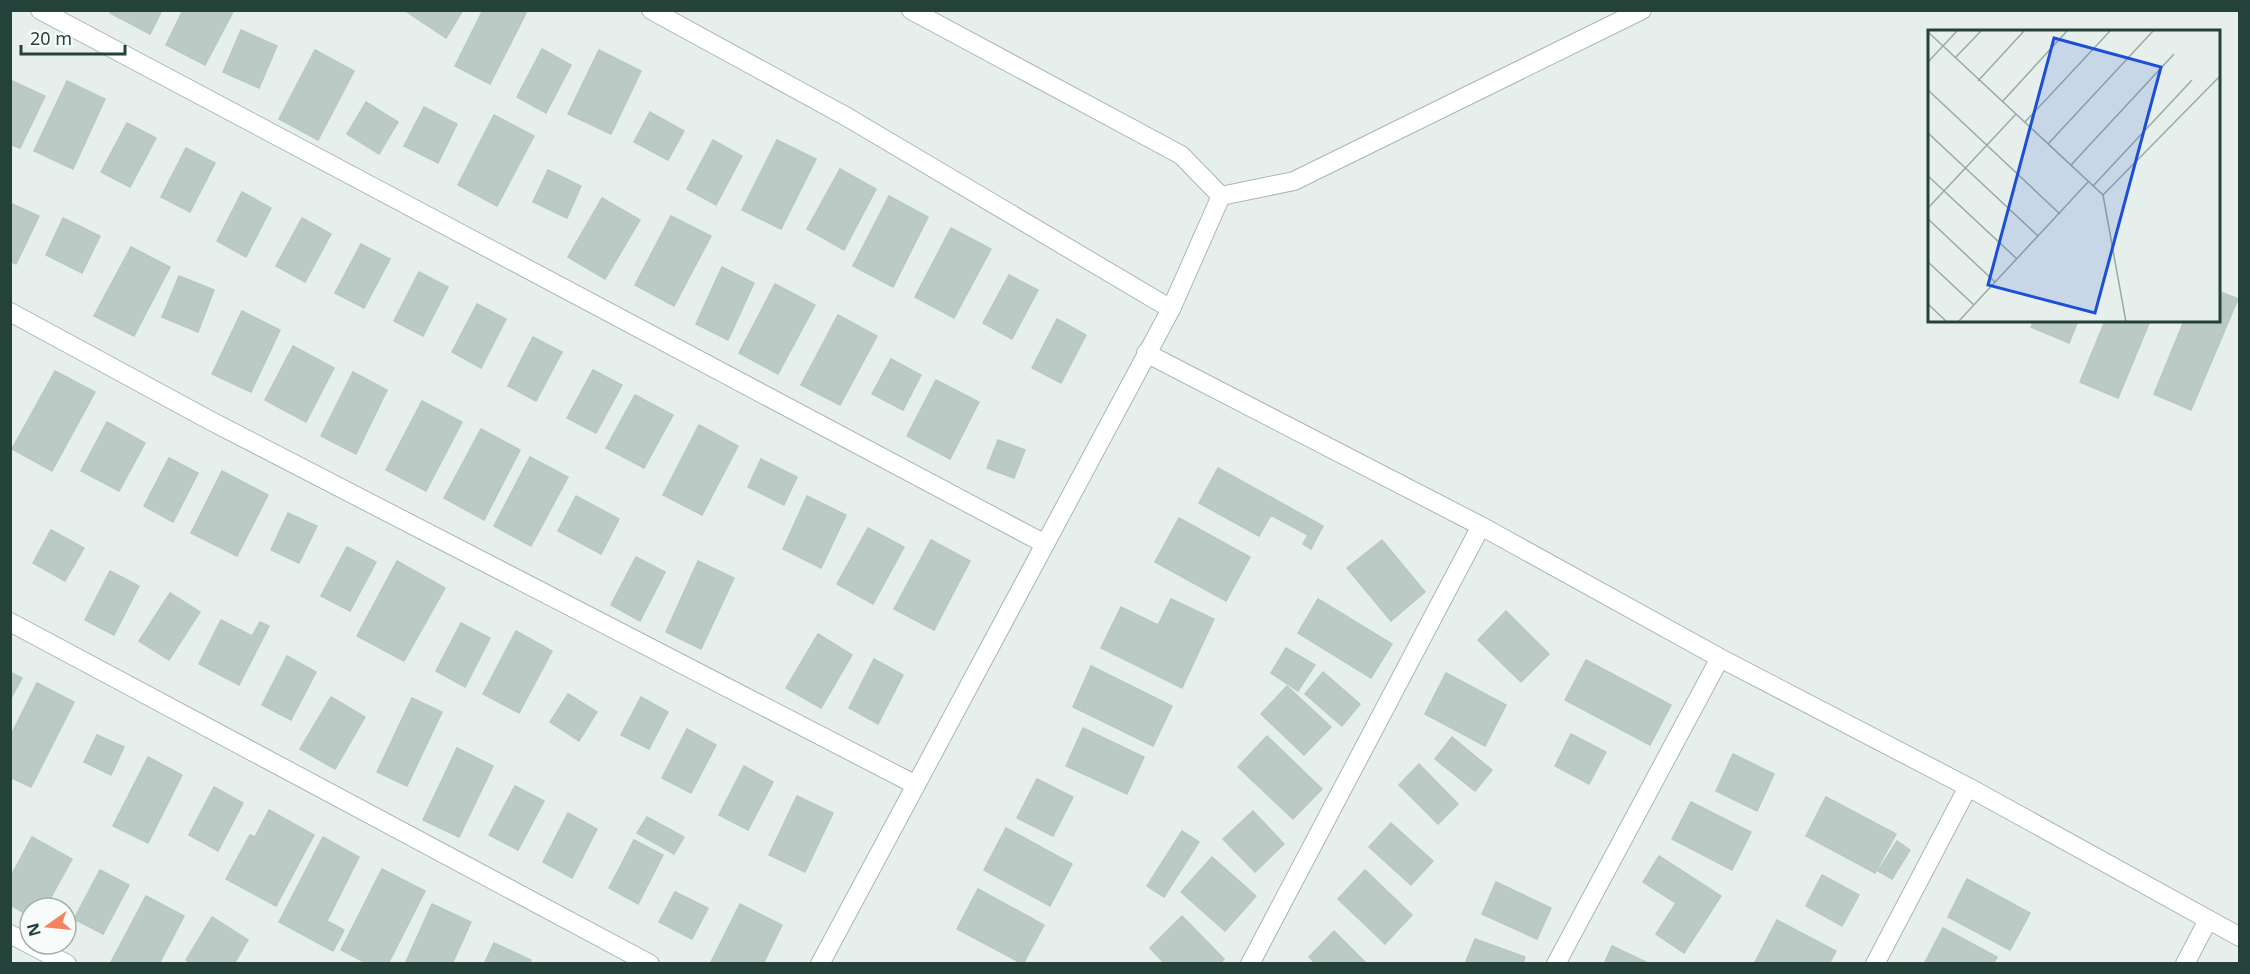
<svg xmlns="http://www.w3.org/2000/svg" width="2250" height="974" viewBox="0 0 2250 974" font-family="'Noto Sans',sans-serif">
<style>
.building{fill:#bbcac4;stroke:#b8c9c2;stroke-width:1.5}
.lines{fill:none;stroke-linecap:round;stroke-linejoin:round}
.minor-casing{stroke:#a8b8b2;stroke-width:20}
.tertiary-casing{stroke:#a8b8b2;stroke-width:20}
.minor{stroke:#fff;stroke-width:18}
.tertiary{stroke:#fff;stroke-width:18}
.inset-road{fill:none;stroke:#98aaa4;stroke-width:1.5}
.view{fill:#1d4ed8;fill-opacity:0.15;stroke:#1d4ed8;stroke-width:3}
.inset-edge{fill:none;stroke:#24423a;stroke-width:3}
</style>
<rect width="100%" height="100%" fill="#e6efeb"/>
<path class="building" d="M112 10H162L150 34 110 13Z
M183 10H234L205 65 166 45Z
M404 10H463L446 38Z
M483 10H522L526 13 490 84 455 66Z
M241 30 277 46 259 88 223 72Z
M542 49 571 65 546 113 517 97Z
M315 50 354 71 318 140 279 119Z
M599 50 641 71 611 134 568 114Z
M10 80 45 96 20 148 10 144Z
M67 81 105 99 73 169 34 151Z
M366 102 398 122 379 154 347 134Z
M424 107 457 124 438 163 404 146Z
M650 112 684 131 668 160 634 142Z
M494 115 534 136 497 206 458 185Z
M127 123 156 138 130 187 101 172Z
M713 140 742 156 716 205 687 189Z
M777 140 816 159 781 229 742 210Z
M186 148 215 163 190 212 161 197Z
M840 169 876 189 844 250 807 229Z
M548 170 581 186 567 218 533 202Z
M242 192 271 208 246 257 217 241Z
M889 196 928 217 893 287 853 266Z
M602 198 640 220 605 279 568 257Z
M10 203 39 216 16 264 10 261Z
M671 216 711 236 674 306 635 285Z
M63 218 100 236 82 273 46 255Z
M302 218 331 234 305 282 276 266Z
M951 228 991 249 954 318 915 297Z
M361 244 390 259 364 308 335 293Z
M131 247 170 267 134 336 94 316Z
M722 267 754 283 728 340 696 324Z
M419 272 448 287 423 336 394 321Z
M1009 275 1038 290 1012 339 983 323Z
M179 276 214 290 198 332 162 317Z
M775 284 815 305 778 374 739 353Z
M2218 291 2238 299 2191 410 2154 394 2184 321H2218Z
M477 304 506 319 481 368 452 352Z
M242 311 280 330 251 392 212 374Z
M838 315 877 336 840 405 801 385Z
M1057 319 1086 335 1061 383 1032 368Z
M2034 321H2078L2069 343 2031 327Z
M2105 321H2150L2118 398 2080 382Z
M533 337 562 352 536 401 508 386Z
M293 346 334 368 306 422 265 400Z
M891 359 921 375 903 410 872 394Z
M593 370 622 385 596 433 567 418Z
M55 371 95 392 52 471 12 449Z
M353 372 387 390 356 454 321 436Z
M936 380 979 402 950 459 907 436Z
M635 395 673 415 644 468 606 448Z
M422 401 462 422 426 491 386 470Z
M107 422 145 443 119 491 81 471Z
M699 425 738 446 702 515 663 495Z
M481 429 520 450 484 520 444 498Z
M998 440 1025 450 1014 478 987 468Z
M530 457 568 477 531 546 494 526Z
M169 458 198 473 173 522 144 506Z
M761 459 797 477 784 505 748 487Z
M1218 468 1323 526 1311 549 1303 544 1308 535 1271 515 1259 536 1199 503Z
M222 471 268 495 237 556 191 533Z
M576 496 619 519 601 554 558 531Z
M807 496 846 515 821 568 783 549Z
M288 513 317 526 299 563 271 550Z
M1179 518 1250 557 1226 601 1155 562Z
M868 528 904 547 873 604 837 584Z
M51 530 84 548 65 581 33 563Z
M931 540 970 561 934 630 894 609Z
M1382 540 1425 592 1391 621 1347 568Z
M347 547 376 562 350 611 321 596Z
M636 557 665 572 640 621 611 605Z
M397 561 445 588 404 661 357 636Z
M698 561 734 578 701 649 666 632Z
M110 571 139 586 114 635 85 620Z
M170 593 200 612 169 660 139 641Z
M1171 599 1214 619 1182 688 1101 648 1121 607 1158 625Z
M1318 599 1392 644 1371 678 1298 633Z
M1506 611 1549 654 1521 682 1478 640Z
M221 620 252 636 260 622 269 626 239 685 199 664Z
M461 623 490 638 465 687 436 671Z
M516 631 552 651 519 713 483 694Z
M818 634 852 655 821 708 786 688Z
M1286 648 1315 665 1298 691 1271 673Z
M287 656 316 672 291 720 262 705Z
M874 659 903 675 878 724 849 708Z
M1586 660 1671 705 1650 745 1565 700Z
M1091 666 1172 706 1153 746 1073 707Z
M10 672 22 678 10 700Z
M1323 672 1360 704 1342 726 1305 694Z
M1446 673 1506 705 1485 746 1425 714Z
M37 683 74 702 31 787 10 777V737Z
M1287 686 1331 727 1304 755 1261 714Z
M568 694 597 712 579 741 550 722Z
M331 697 365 717 335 769 300 749Z
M641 697 668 712 649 749 621 735Z
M412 698 442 712 407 786 377 772Z
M1083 728 1144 757 1127 794 1066 766Z
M687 729 716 745 691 793 662 778Z
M1571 734 1606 752 1589 784 1555 766Z
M97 735 124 747 111 775 84 762Z
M1267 736 1322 789 1293 819 1238 767Z
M1452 737 1492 770 1475 791 1435 759Z
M457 748 493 766 459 837 423 820Z
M1733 754 1774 774 1757 811 1716 791Z
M148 757 182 775 148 843 113 826Z
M1419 764 1458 804 1438 824 1399 785Z
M744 766 773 782 748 830 719 815Z
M1037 779 1073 797 1053 836 1017 818Z
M515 786 544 801 518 850 489 835Z
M214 787 243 803 218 851 189 835Z
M797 796 833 813 805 872 769 855Z
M1826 797 1896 834 1875 873 1806 836Z
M1691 802 1751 832 1732 870 1672 839Z
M269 810 314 835 276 906 226 879 250 835 255 837Z
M1253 811 1284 844 1255 872 1223 839Z
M568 813 597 829 572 878 543 862Z
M647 817 684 837 674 854 637 833Z
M1391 823 1433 861 1411 885 1369 847Z
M1006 828 1072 864 1050 906 984 870Z
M1182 831 1199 842 1164 897 1147 886Z
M32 837 72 859 45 908H30V916L10 905V878Z
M323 837 359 857 327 921 344 930 333 951 279 922Z
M634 840 663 855 638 904 609 888Z
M1897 841 1910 850 1892 879 1878 871Z
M1659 856 1721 896 1684 953 1656 934 1676 903 1643 882Z
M1212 857 1256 896 1225 931 1181 892Z
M382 869 425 891 388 964H368L341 950Z
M100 870 129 885 103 934 74 919Z
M1365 870 1412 915 1385 944 1338 899Z
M1822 875 1859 895 1842 926 1806 906Z
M1967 879 2030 913 2010 950 1948 917Z
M1496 882 1551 908 1537 939 1482 914Z
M978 889 1044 925 1023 964 957 929Z
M675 892 708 908 692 939 659 922Z
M146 896 184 916 159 964H110Z
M432 904 471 922 452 964H405Z
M740 904 782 925 763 964H710Z
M1182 916 1224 959 1220 964H1165L1150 948Z
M212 917 248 940 234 964H192L186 960Z
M1777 920 1836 951 1829 964H1754Z
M1943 928 1997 957 1993 964H1924Z
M1334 931 1367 964H1316L1309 957Z
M1475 939 1525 957 1523 964H1465Z
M494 943 531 960 529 964H484Z
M1612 946 1650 964H1604Z"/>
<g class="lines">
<defs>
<path id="minor" d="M40 10 1045 544
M651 10 847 117 1171 309
M10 312 211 421 916 785
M1146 353 1481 526 1720 658 1968 787 2240 937
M10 622 650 964
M10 934 67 964
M1250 964 1481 526
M1556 964 1720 658
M1875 964 1968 787
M2185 964 2208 920"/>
<path id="tertiary" d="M911 10 1181 155 1221 196
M820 964 1171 309 1221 196 1294 181 1642 10"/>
</defs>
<use href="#minor" class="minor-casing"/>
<use href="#tertiary" class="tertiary-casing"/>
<use href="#minor" class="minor"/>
<use href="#tertiary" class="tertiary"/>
</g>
<g transform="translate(1928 30)">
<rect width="292" height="292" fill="#e6efeb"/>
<path class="inset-road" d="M0 2 175 165 198 292M27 28 53 1M0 32 29 1M50 51 96 1M0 60 132 184M74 72 139 1M97 92 182 1M0 103 110 206M120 114 225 1M143 135 246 24M0 146 89 229M165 156 264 50M175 165 293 45M0 178 88 84M0 189 67 252M0 232 46 275M0 274 19 292M30 292 160 152"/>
<path class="view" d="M126 8 233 37 167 283 60 255Z"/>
<rect width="292" height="292" class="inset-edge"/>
</g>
<rect width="2250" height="974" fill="none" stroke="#24423a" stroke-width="24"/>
<g transform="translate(48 926) rotate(255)"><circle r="28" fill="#f7fbf9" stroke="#a3b1ad" stroke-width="1.5"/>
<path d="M0-4.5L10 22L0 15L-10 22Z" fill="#f4845f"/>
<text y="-9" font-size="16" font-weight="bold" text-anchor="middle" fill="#24423a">N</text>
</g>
<path d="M21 45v9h104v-9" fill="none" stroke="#24423a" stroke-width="3"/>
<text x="30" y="45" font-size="18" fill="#24423a" stroke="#f7fbf9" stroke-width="4.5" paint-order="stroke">20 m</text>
</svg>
